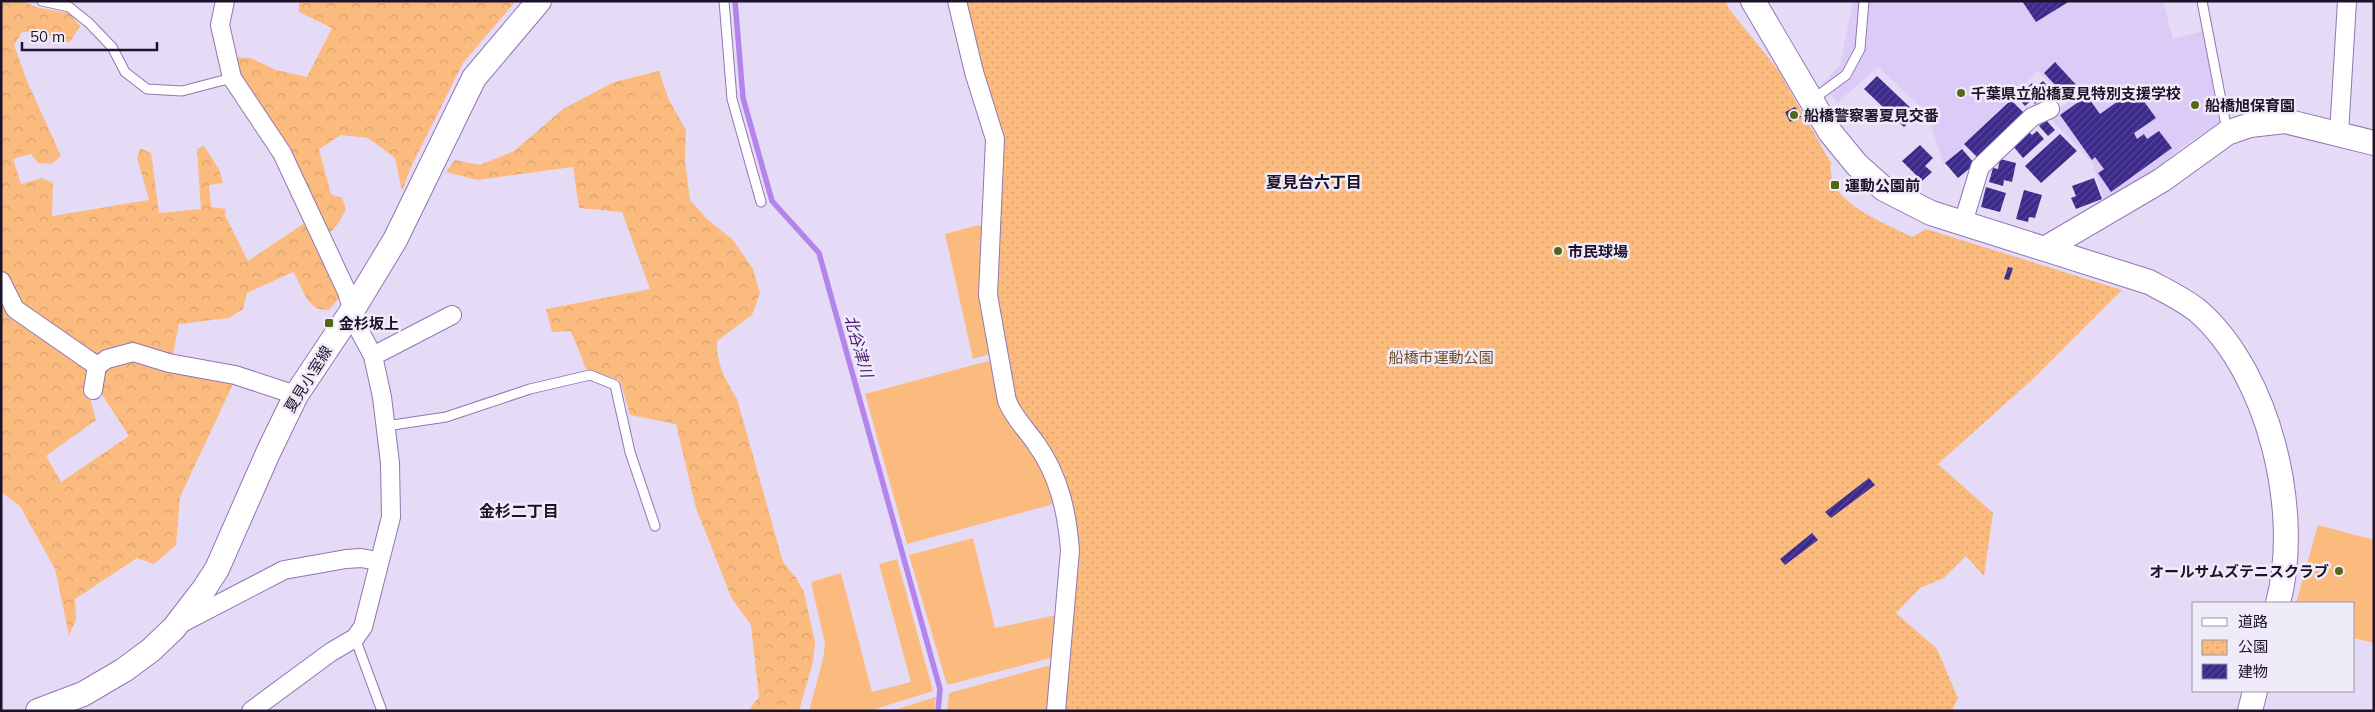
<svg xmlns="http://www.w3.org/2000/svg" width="2375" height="712" viewBox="0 0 2375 712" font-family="Mulish,'Noto Sans JP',sans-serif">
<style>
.built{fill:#ddcbf7}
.grass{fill:#fcbb7e}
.forest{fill:url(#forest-crowns)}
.park{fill:url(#park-dots)}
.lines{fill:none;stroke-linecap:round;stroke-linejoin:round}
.stream{stroke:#b384eb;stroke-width:5.5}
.building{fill:url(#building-hatch)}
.lane-casing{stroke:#9176b3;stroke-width:11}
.street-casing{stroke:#9176b3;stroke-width:20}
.secondary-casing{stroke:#9176b3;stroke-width:26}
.lane{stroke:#fff;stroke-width:9}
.street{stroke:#fff;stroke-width:18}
.secondary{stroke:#fff;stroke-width:24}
.poi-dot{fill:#526816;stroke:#f0ebf8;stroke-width:2}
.labels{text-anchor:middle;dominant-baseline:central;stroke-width:5;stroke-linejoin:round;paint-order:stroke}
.poi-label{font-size:15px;font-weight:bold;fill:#1d122a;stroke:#f0ebf8;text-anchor:start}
.park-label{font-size:15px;fill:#734e28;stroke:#f0ebf8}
.street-label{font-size:15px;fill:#1d122a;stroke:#f0ebf8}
.neighbourhood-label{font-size:16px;font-weight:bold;fill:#1d122a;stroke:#f0ebf8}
.water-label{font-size:16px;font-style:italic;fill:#471571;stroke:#f0ebf8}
</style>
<defs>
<pattern id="forest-crowns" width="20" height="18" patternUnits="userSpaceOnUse" patternTransform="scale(1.25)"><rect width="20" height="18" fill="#fcbb7e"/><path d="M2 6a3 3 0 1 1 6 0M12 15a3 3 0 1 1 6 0" fill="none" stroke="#d8a06d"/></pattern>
<pattern id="park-dots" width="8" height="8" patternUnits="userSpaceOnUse" patternTransform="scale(1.25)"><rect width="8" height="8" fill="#fcbb7e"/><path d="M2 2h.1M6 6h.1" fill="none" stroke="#d8a06d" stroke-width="1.8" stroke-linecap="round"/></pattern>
<pattern id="building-hatch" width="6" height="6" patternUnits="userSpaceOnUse" patternTransform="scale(1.25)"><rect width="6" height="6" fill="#3b2a8b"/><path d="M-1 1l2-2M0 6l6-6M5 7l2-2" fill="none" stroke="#554695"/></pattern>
</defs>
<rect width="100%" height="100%" fill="#e6dbf6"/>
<path class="built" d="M1853 1H2163L2173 39 2203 31 2219 123 2182 147 2158 168 2135 184 2104 199 2092 162 2049 117 2067 103 2038 71 1944 165 1927 113 1878 67 1837 103 1823 83 1840 65Z"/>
<path class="grass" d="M978 225 984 227 990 354 973 359 945 234Z
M992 360 1050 475 1055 500 1050 505 907 544 865 394Z
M2318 525 2374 540V643L2354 638V603H2296Z
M973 538 995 628 1057 615 1054 657 947 685 909 555Z
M897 559 933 691 869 711H809L823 659 825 644 811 582 841 573 872 692 911 682 879 564Z
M1054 664 1050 711H947L949 693Z
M936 697 934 711H891Z"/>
<path class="forest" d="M1 1H22L39 8 69 13 80 26 70 42 57 43 46 31 22 32 14 45 27 81 61 156 51 164 38 163 31 154 13 159 21 184 42 178 53 183 52 216 149 200 137 158 140 148 151 153 159 213 201 209 197 149 204 146 219 169 223 183 209 185 211 207 226 209 225 215 248 261 306 222 340 297 329 310C306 312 304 288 293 272L247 293 243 309 229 318 179 324 172 359 97 360 17 305 1 274Z
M299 1H516L463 63 411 167 402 191 395 158 368 138 341 135 319 149 331 194 342 198 346 209 338 224 326 237 232 57 251 58 276 70 307 77 332 28 299 12Z
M659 71 669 100 686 130 685 160 690 200 707 219 733 240 753 269 760 293 752 315 717 341C716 364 726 380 737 399L783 562 796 578 804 592 815 642 813 662 799 711H748L759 697 751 625 732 599 696 508 676 424 630 415 620 380 586 369 571 331 552 332 546 309 650 289 622 212 579 208 573 167 477 180 446 172 455 160 480 165 514 151 563 109 614 82Z
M1 289 87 365 89 395 96 420 46 456 61 482 129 436 99 390 101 375 107 366 132 358 235 380 180 497 176 545 154 564 137 558 75 599 76 620 69 635 55 569 20 506 1 492Z"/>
<path class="park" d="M963 1H1726L1729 9 1778 70 1831 163C1825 202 1883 222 1912 237L1926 229 2122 290 2035 377 1938 464 1993 513 1984 576 1966 556 1944 578 1920 588 1896 613 1937 649 1958 698 1952 711H1061L1073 570 1080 551 1064 473 1014 406 995 287 1000 164Z"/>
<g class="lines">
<path class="stream" d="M735 1 743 98 772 201 819 253 940 689 938 711"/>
</g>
<path class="building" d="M2022 1H2070L2036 22Z
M2055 62 2079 88 2068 99 2044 73Z
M1877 76 1917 114 1904 127 1864 89Z
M2043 81 2055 93 2043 103 2040 100 2035 104 2032 100 2025 106 2017 97 2032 83 2036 87Z
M2135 89 2156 118 2134 133 2137 139 2144 134 2147 139 2159 131 2172 148 2111 192 2098 173 2104 169 2095 157 2092 160 2060 115 2087 96 2100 114Z
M2011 100 2026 115 1979 159 1964 144Z
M1795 107 1801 117 1790 122 1785 112Z
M2046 120 2055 130 2048 136 2039 126Z
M2037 131 2044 139 2023 158 2013 146 2029 132 2032 135Z
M2060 134 2077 151 2041 183 2025 166Z
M1920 145 1933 158 1925 166 1932 172 1922 181 1902 161Z
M1962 149 1975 164 1958 178 1945 163Z
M2000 159 2016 163 2012 182 2004 180 2003 186 1989 182 1993 168 1998 169Z
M2094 178 2102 199 2076 209 2071 198 2076 196 2072 186Z
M1986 187 2006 193 2000 212 1981 207Z
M2024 190 2042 195 2035 218 2029 217 2028 222 2016 219Z
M2008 267 2013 268 2009 280 2004 279Z
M1869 478 1875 485 1831 518 1825 512Z
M1812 533 1818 540 1785 565 1780 559Z"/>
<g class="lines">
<defs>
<path id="lane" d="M42 1 69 7 89 23 112 47 125 72 147 89 182 91 232 78
M724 1 732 99 761 202
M2202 1 2227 131
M1812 100 1846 75 1860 49 1864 1
M386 426 446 417 530 389 590 375 615 385 630 452 655 526
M355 638 382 711"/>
<path id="street" d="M225 1 220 25 232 78 282 153 347 292 358 328 373 356 382 397 390 463 391 517 363 627 355 638 331 652 251 711
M957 1 974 72 995 139 988 295 1007 401C1014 418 1027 430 1037 445 1059 476 1067 512 1070 550L1056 711
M2339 134 2347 1
M1963 223 1980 167 2032 117 2050 109
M1 281 15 309 97 366 107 359 133 352 169 363 235 375 296 395
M373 356 452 315
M93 390 97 366
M178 625 284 570 346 559 361 558 378 561"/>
<path id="secondary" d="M1753 1 1830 132 1857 165 1884 189 1931 213 2149 282C2166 291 2183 299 2198 311 2270 374 2302 513 2278 603
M2046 248 2162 180 2227 133 2250 125 2285 121 2374 143
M38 711 83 694 124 670 151 650 174 628 204 589 217 569 268 453 296 395 352 311 395 240 474 78 539 1
M2250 711 2255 691"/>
</defs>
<use href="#lane" class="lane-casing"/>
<use href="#street" class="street-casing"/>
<use href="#secondary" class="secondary-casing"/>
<use href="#lane" class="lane"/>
<use href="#street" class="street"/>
<use href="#secondary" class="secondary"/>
</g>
<g class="poi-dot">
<circle cx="1961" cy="93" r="5"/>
<circle cx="2195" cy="105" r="5"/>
<circle cx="1794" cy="115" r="5"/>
<rect x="1830" y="180" width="10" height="10" rx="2.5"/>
<circle cx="1558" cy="251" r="5"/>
<rect x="324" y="318" width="10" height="10" rx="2.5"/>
<circle cx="2339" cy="571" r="5"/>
</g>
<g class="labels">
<g class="poi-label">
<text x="1971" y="93">千葉県立船橋夏見特別支援学校</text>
<text x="2205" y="105">船橋旭保育園</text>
<text x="1804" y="115">船橋警察署夏見交番</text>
<text x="1845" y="185">運動公園前</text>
<text x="1568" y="251">市民球場</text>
<text x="339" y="323">金杉坂上</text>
<text x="2329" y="571" text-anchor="end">オールサムズテニスクラブ</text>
</g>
<g class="park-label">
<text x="1441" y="357">船橋市運動公園</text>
</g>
<g class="street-label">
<text transform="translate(308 379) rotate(-58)">夏見小室線</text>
</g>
<g class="neighbourhood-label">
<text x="1314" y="182">夏見台六丁目</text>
<text x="519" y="511">金杉二丁目</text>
</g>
<g class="water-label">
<text transform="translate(859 346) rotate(74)">北谷津川</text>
</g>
</g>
<rect width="2375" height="712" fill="none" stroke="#1d122a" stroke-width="5"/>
<rect x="2192" y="602" width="162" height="90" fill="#f0ebf8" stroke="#9c94a6"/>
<rect x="2202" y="618" width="25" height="8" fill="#ffffff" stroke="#9c94a6"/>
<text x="2238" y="627" font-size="15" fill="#1d122a">道路</text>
<rect x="2202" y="640" width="25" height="15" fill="url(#park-dots)" stroke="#9c94a6"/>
<text x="2238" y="652" font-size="15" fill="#1d122a">公園</text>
<rect x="2202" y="664" width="25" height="15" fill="url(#building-hatch)" stroke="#9c94a6"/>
<text x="2238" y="677" font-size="15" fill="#1d122a">建物</text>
<path d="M22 42v8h135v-8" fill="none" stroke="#1d122a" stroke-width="2.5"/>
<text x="30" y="42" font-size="15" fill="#1d122a" stroke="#f0ebf8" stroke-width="4" paint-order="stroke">50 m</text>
</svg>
